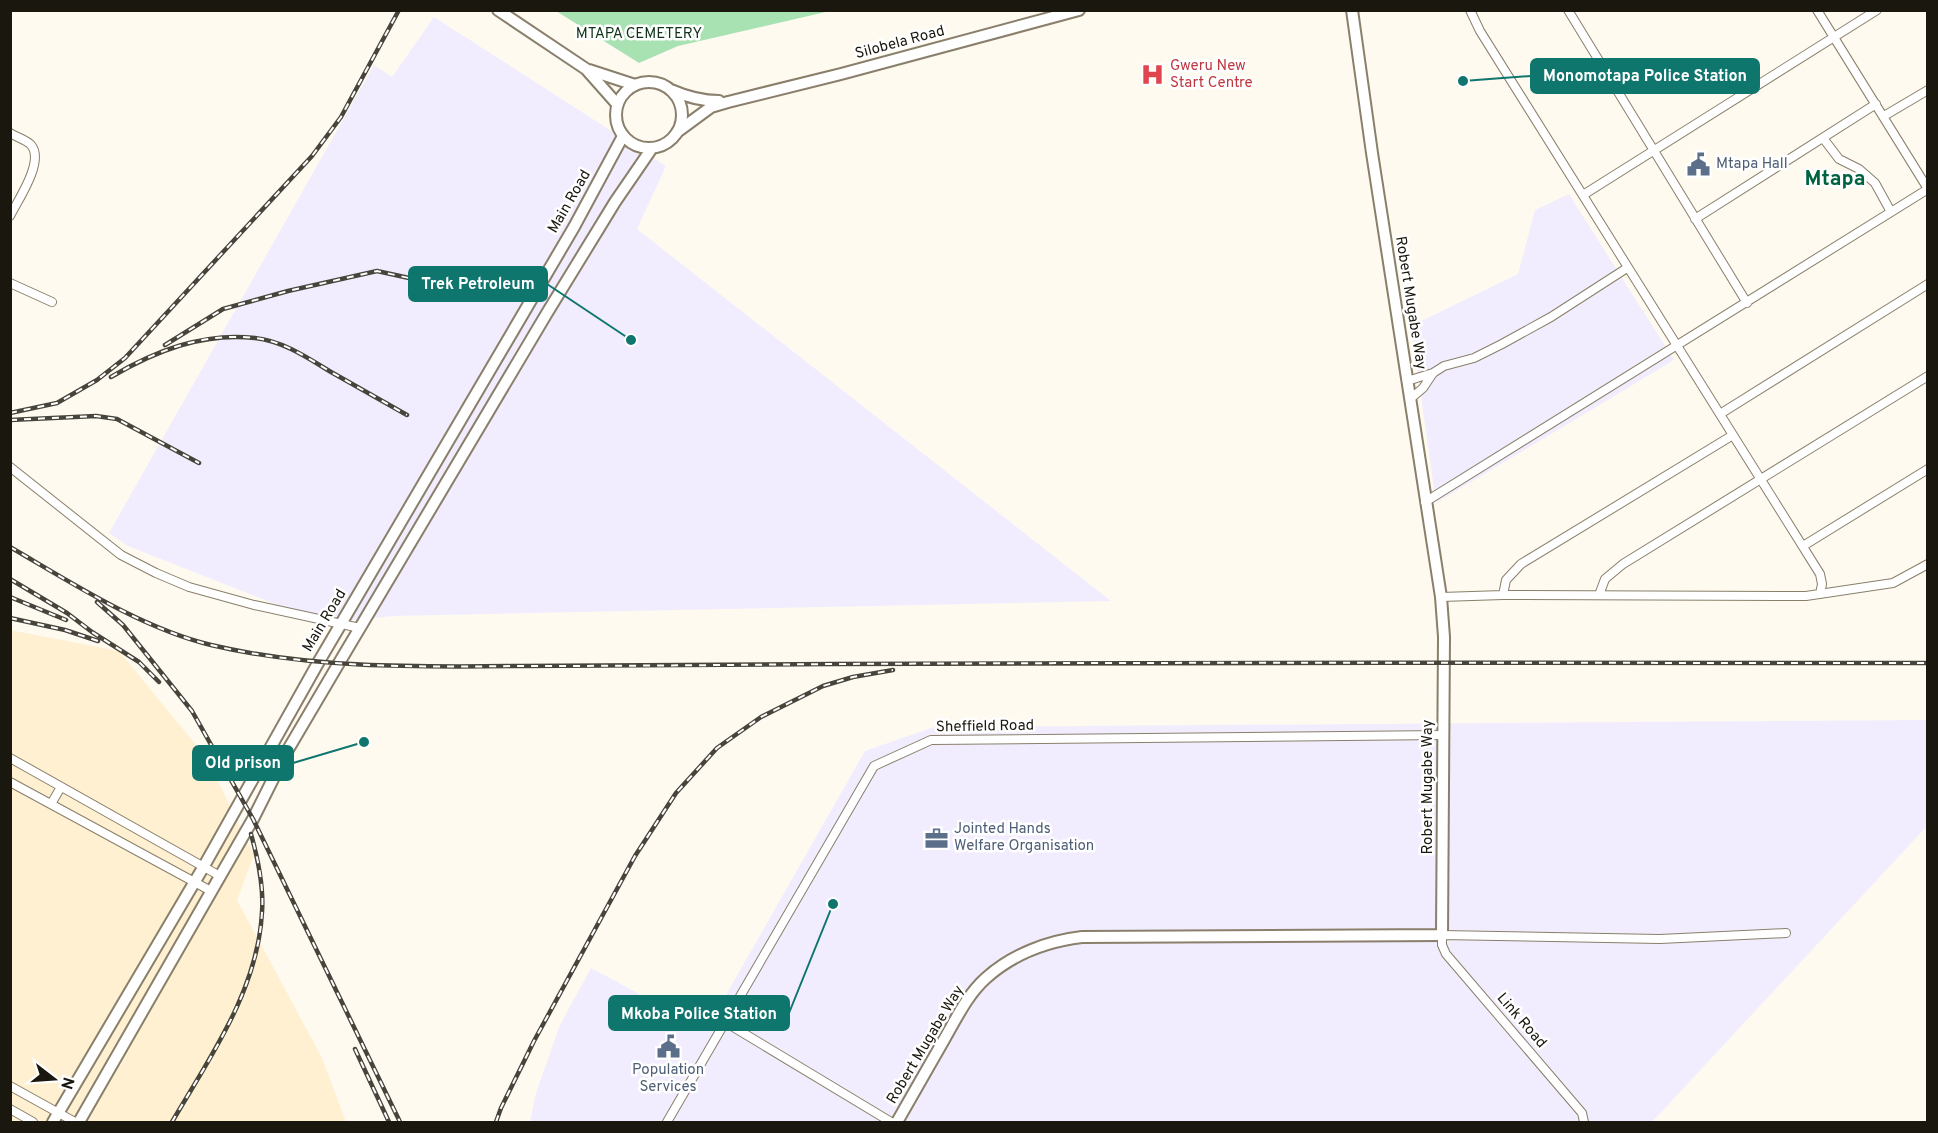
<svg xmlns="http://www.w3.org/2000/svg" width="1938" height="1133" viewBox="0 0 1938 1133" font-family="Overpass,sans-serif">
<style>
.built{fill:#fef0d1}
.industrial{fill:#f2edfe}
.green{fill:#a8e2b3}
.lines{fill:none;stroke-linecap:round;stroke-linejoin:round}
.minor-casing{stroke:#897f6a;stroke-width:10}
.tertiary-casing{stroke:#897f6a;stroke-width:14}
.secondary-casing{stroke:#897f6a;stroke-width:14}
.minor{stroke:#fff;stroke-width:8}
.tertiary{stroke:#fff;stroke-width:10}
.secondary{stroke:#fff;stroke-width:10}
.rail-casing{stroke:#47443b;stroke-width:4.5}
.rail{stroke:#fff;stroke-width:2;stroke-dasharray:7;stroke-linecap:butt}
.labels{text-anchor:middle;dominant-baseline:central;stroke-width:5;stroke-linejoin:round;paint-order:stroke}
.park-label{font-size:15px;fill:#10331a;stroke:#fff}
.street-label{font-size:15px;fill:#1a170e;stroke:#fff}
.health-label{font-size:15px;fill:#be3a42;stroke:#fff;text-anchor:start}
.service-label{font-size:15px;fill:#4e5e75;stroke:#fff;text-anchor:start}
.district-label{font-size:21px;font-weight:bold;fill:#00633f;stroke:#fff}
.leader{fill:none;stroke:#0f766e;stroke-width:2}
.callout-dot{fill:#0f766e;stroke:#fff;stroke-width:2}
.callout{fill:#0f766e;stroke:#0f766e;stroke-width:2}
.callout-label{font-size:16px;text-anchor:middle;font-weight:bold;fill:#fff}
</style>
<rect width="100%" height="100%" fill="#fefaf0"/>
<path class="built" d="M10 630 119 651 206 757 254 855 237 900 322 1058 346 1122H11Z"/>
<path class="industrial" d="M434 17 666 166 637 229 1111 601 394 616 323 623 128 546 109 533 374 65 392 77Z
M1569 194 1674 360 1436 503 1411 326 1518 274 1535 210Z
M1927 720V826L1652 1122H530L536 1093 560 1025 591 968 706 1030 865 751 934 727Z"/>
<path class="green" d="M556 11H830L678 46 639 63Z"/>
<g class="lines">
<defs>
<path id="minor" d="M1470 10 1480 31 1820 574 1822 584 1820 594
M1568 10 1747 303
M1817 10 1928 189
M1884 116 1928 90
M10 133C16 137 27 140 31 145 45 161 18 200 10 216
M1823 138 1839 159 1859 169 1875 183 1891 212
M1583 195 1877 10
M1695 219 1876 104
M10 283 52 302
M1407 381 1433 373
M1410 399 1423 388 1433 373 1444 366 1474 358 1502 344 1551 317 1627 268
M1720 414 1928 284
M10 467 121 555 156 573 189 587 254 605 360 628
M1425 502 1928 189
M1803 546 1928 469
M1503 595 1506 580 1521 564 1733 435
M1599 595 1605 579 1623 564 1928 376
M1441 597 1503 595 1806 596 1893 583 1928 564
M10 758 220 876
M10 782 211 891
M51 804 61 787
M725 1022 891 1122
M10 1086 75 1122
M10 1109 33 1122
M667 1122 874 766 931 740 1443 735
M1584 1122 1582 1113 1446 954 1442 945V935L1660 939 1786 933"/>
<path id="tertiary" d="M498 10 586 69 617 104
M589 70 635 85
M897 1122C913 1094 929 1066 945 1038 957 1017 968 994 986 978 1013 954 1048 941 1082 937L1442 935 1444 637 1441 597 1372 153 1352 10"/>
<path id="secondary" d="M616 115a33 33 0 1 1 66 0a33 33 0 1 1-66 0Z
M671 90C687 97 701 101 719 101
M677 132 711 107 728 102 841 74 1079 10
M53 1122 204 866 318 663 574 227 623 136
M79 1122 215 885 253 819 286 753 339 663 547 313 615 202 652 148"/>
</defs>
<use href="#minor" class="minor-casing"/>
<use href="#tertiary" class="tertiary-casing"/>
<use href="#secondary" class="secondary-casing"/>
<use href="#minor" class="minor"/>
<use href="#tertiary" class="tertiary"/>
<use href="#secondary" class="secondary"/>
<defs>
<path id="rail" d="M165 345 223 309 288 291 377 271 409 278 432 286
M111 377C155 351 203 332 255 338 283 341 308 358 331 372 356 386 382 401 407 415
M10 413 57 403 97 380 125 358 312 156 341 117 399 10
M10 420 96 416 117 419 199 463
M10 547C72 583 141 628 211 645 313 669 419 667 522 666 626 666 730 665 834 664 1199 662 1563 663 1928 663
M10 579 67 613 92 632 139 662 159 682
M10 597 66 620
M97 602 123 625 192 711 253 819 400 1122
M10 618 65 630 98 641
M355 1049 389 1122
M172 1122C210 1057 258 990 262 912 264 886 258 859 251 834
M496 1122 501 1108 534 1041 635 856 676 793 717 748 761 717 823 686 853 677 893 670"/>
</defs>
<use href="#rail" class="rail-casing"/>
<use href="#rail" class="rail"/>
</g>
<defs>
<symbol id="hospital-bare" viewBox="-9 -9 18 18"><path d="M-5-5h3v3.5h4V-5h3V5h-3V1.5h-4V5h-3Z" fill="#e0444e" stroke="#fff" stroke-width="2.5" paint-order="stroke"/></symbol>
<symbol id="civic-bare" viewBox="-9 -9 18 18"><path d="M-.6-6.5H3V-4.5H.6V-3L4-1V1h2V6H-6V1h2V-1L-.6-3ZM-1.2 2.5V6h2.4V2.5Z" fill="#5c6f8a" stroke="#fff" stroke-width="2.5" paint-order="stroke"/></symbol>
<symbol id="office-bare" viewBox="-9 -9 18 18"><path d="M-6-3h4V-5.5h4V-3h4V5H-6ZM-1-4.5V-3h2v-1.5ZM-6 0V1H6V0Z" fill="#5c6f8a" stroke="#fff" stroke-width="2.5" paint-order="stroke"/></symbol>
</defs>
<g fill-rule="evenodd">
<use href="#hospital-bare" x="1136" y="58" width="33" height="33"/>
<use href="#civic-bare" x="1682" y="148" width="33" height="33"/>
<use href="#office-bare" x="920" y="822" width="33" height="33"/>
<use href="#civic-bare" x="652" y="1030" width="33" height="33"/>
</g>
<g class="labels">
<g class="park-label">
<text x="639" y="34">MTAPA CEMETERY</text>
</g>
<g class="street-label">
<text transform="translate(900 43) rotate(-15)">Silobela Road</text>
<text transform="translate(570 202) rotate(-60)">Main Road</text>
<text transform="translate(1410 303) rotate(81)">Robert Mugabe Way</text>
<text transform="translate(325 621) rotate(-59)">Main Road</text>
<text transform="translate(985 727) rotate(-1)">Sheffield Road</text>
<text transform="translate(1428 787) rotate(-90)">Robert Mugabe Way</text>
<text transform="translate(1521 1021) rotate(49)">Link Road</text>
<text transform="translate(926 1045) rotate(-59)">Robert Mugabe Way</text>
</g>
<g class="health-label">
<text x="1170" y="66">Gweru New<tspan x="1170" dy="17">Start Centre</tspan></text>
</g>
<g class="service-label">
<text x="1716" y="164">Mtapa Hall</text>
<text x="954" y="829">Jointed Hands<tspan x="954" dy="17">Welfare Organisation</tspan></text>
<text x="668" y="1070" text-anchor="middle">Population<tspan x="668" dy="17">Services</tspan></text>
</g>
<g class="district-label">
<text x="1835" y="179">Mtapa</text>
</g>
</g>
<path class="leader" d="M1463 81L1531 76M631 340L547 284M364 742L293 763M833 904L789 1013"/>
<g class="callout-dot">
<circle cx="1463" cy="81" r="6"/>
<circle cx="631" cy="340" r="6"/>
<circle cx="364" cy="742" r="6"/>
<circle cx="833" cy="904" r="6"/>
</g>
<g class="callout">
<rect x="1531" y="59" width="228" height="34" rx="6"/>
<rect x="409" y="267" width="138" height="34" rx="6"/>
<rect x="193" y="746" width="100" height="34" rx="6"/>
<rect x="609" y="996" width="180" height="34" rx="6"/>
</g>
<g class="callout-label">
<text x="1645" y="81">Monomotapa Police Station</text>
<text x="478" y="289">Trek Petroleum</text>
<text x="243" y="768">Old prison</text>
<text x="699" y="1019">Mkoba Police Station</text>
</g>
<rect width="1938" height="1133" fill="none" stroke="#1a170e" stroke-width="24"/>
<g transform="translate(54 1079) rotate(107)" stroke="#ffffff" stroke-width="4.5" paint-order="stroke">
<path d="M0-4.5L10 22L0 15L-10 22Z" fill="#1a170e"/>
<text y="-9" font-size="16" font-weight="bold" text-anchor="middle" fill="#1a170e">N</text>
</g>
</svg>
